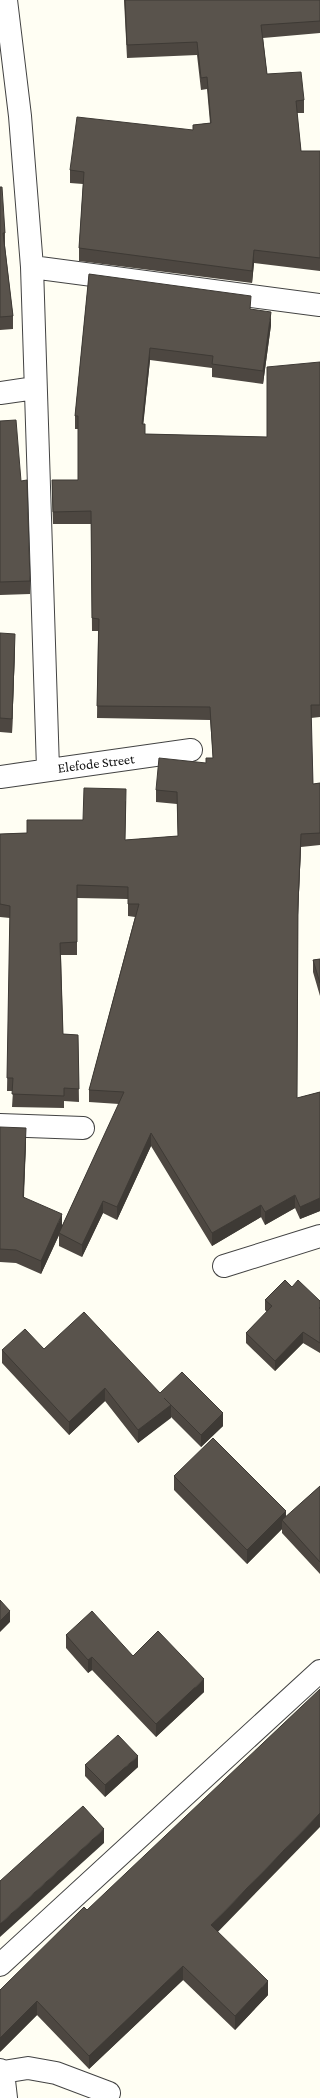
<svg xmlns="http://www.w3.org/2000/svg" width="320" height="2098" viewBox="0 0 320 2098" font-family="'Crimson Pro',serif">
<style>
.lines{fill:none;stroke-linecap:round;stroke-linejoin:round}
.minor-casing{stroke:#434343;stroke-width:24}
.minor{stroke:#fff;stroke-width:22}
.wall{fill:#4d4741}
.shaded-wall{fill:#3e3a35}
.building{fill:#59534c;stroke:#3e3a35}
.labels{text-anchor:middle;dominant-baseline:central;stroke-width:4;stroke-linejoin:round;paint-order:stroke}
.street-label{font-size:14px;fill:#101010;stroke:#fff}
</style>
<rect width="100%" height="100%" fill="#fffef3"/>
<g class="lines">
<defs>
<path id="minor" d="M6 0 20 116 32 267 48 769
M32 267 320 305
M0 393 35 388
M0 777 191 750
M0 1125 83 1128
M224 1266 320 1236
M0 1965 320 1671
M0 2070 3 2072 28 2068 56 2073 109 2093
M3 2072 6 2098"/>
</defs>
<use href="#minor" class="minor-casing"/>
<use href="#minor" class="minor"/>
</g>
<path class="wall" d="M124 0H320V33L263 38 267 74 304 100V113H297L301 151H320V271L254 263 252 283 79 261V248L83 184 70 183V170L193 130V125L210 123 207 89 201 90 197 55 127 58Z
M0 187 5 233V246L13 316V329L0 330Z
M89 274 251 309 271 325 263 384 212 377V368L150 360 143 424 145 434 267 437 320 362V717L311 718 313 784 320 783V845L301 847 298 915 297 1098 320 1092V1211L300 1219 295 1208 265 1225 261 1217 212 1246 151 1146 117 1220 103 1213 82 1257 59 1246V1235L41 1274 16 1263 0 1262V1127L26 1142 24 1197 62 1226 119 1104 89 1102V1090L135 917 128 916V899L77 898V955H61L63 1034 78 1035 79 1102 64 1101V1108L12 1107 13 1091H7L10 918 0 917V834L27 833 83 820 126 801 125 840 178 836 177 804 156 802V790L206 763 213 758 210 720 97 718 98 631H92L91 524H53L52 493V480H78V429H75V416Z
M0 421 30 581V594L0 595Z
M0 633 15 648 12 733 0 732Z
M320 959V996L313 972V960Z
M292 1287 320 1301V1353L303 1343 275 1371 246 1343V1333L267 1312 265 1310V1300Z
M44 1349 160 1393 223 1426 201 1447 171 1417 138 1443 105 1401 69 1435 2 1363V1350Z
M174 1476 286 1517 320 1486V1574L282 1533V1529L247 1564 174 1490Z
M66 1635 133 1656 204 1692 156 1737 92 1670 88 1673 66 1648Z
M85 1765 138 1767 105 1797 85 1776Z
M87 1910 218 1932 268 1995 235 2030 183 1980 89 2069 37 2015 0 2052Z"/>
<path class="shaded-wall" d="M254 250V263L252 283V271Z
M271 312V325L263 384V371Z
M150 348V360L142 437V424Z
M15 634V648L12 733V719Z
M301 834V847L298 915V903Z
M26 1128V1142L23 1210V1197Z
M151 1133V1146L117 1220V1207Z
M295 1195V1208L265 1225V1212Z
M320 1198V1211L300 1219V1207Z
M103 1201V1213L82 1257V1245Z
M261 1205V1217L212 1246V1233Z
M62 1214V1227L59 1233V1235L41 1274V1261Z
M303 1332V1343L275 1371V1361Z
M105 1388V1401L69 1435V1422Z
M171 1405V1418L138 1443V1430Z
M223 1413V1426L201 1447V1435Z
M286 1511V1525L282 1520V1529L247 1564V1550Z
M10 1611V1622L0 1632V1621Z
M92 1657V1670L88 1673V1660Z
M204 1679V1692L156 1737V1724Z
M138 1756V1767L105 1797V1785Z
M320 1813V1827L211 1939V1925Z
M104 1829V1843L0 1937V1924Z
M183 1966V1980L89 2069V2056Z
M268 1981V1995L235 2030V2016Z
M37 2001V2015L0 2052V2038Z"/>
<path class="building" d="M125 0H320V21L261 25 267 74 301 72 304 100 296 101 301 151H320V258L254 250 252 271 79 248 84 172 70 170 77 117 193 130V125L211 123 207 77 201 78 197 42 127 45Z
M0 187H2L5 233H3L13 316 0 317Z
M89 274 251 296 250 309 271 312 263 371 212 364 213 356 150 348 142 424H145V434L267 437V367L320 362V705H311L313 784 320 783V833L301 834 298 903 297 1098 320 1092V1198L300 1207 295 1195 265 1212 261 1205 212 1233 151 1133 117 1207 103 1201 82 1245 59 1233 124 1092 89 1090 139 904H128V887L77 885V942L60 943 63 1034 78 1035 79 1089 64 1088V1096L12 1094 13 1078H7L10 906 0 904V834L27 833V820H83L84 788 126 789 125 840 178 836 177 792 156 790 159 758 206 763V758H213L210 707 97 706 99 619 92 618 91 511 53 512 52 480H78V416H75Z
M16 420 21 481 27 480 30 581 0 582V421Z
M0 633 15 634 12 719 0 718Z
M320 959V983L313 960Z
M0 1127 26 1128 23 1197 62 1214 41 1261 16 1250 0 1249Z
M285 1280 292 1287 298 1280 320 1301V1307L319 1308 320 1309V1343L303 1332 275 1361 246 1333 272 1306 265 1300Z
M84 1312 160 1393 182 1372 223 1413 201 1435 164 1398 171 1405 138 1430 105 1388 69 1422 2 1350 25 1329 44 1349Z
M213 1438 286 1511 247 1550 174 1476Z
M320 1486V1562L282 1520Z
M0 1600 10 1611 0 1621Z
M92 1611 133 1656 158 1631 204 1679 156 1724 92 1657 88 1660 66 1635Z
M320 1689V1813L211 1925 268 1981 235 2016 183 1966 89 2056 37 2001 0 2038V1990L84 1907 87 1910Z
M118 1735 138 1756 105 1785 85 1765Z
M83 1806 104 1829 0 1924V1881Z"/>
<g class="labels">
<g class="street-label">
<text transform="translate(96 763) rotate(-7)">Elefode Street</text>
</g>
</g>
</svg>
